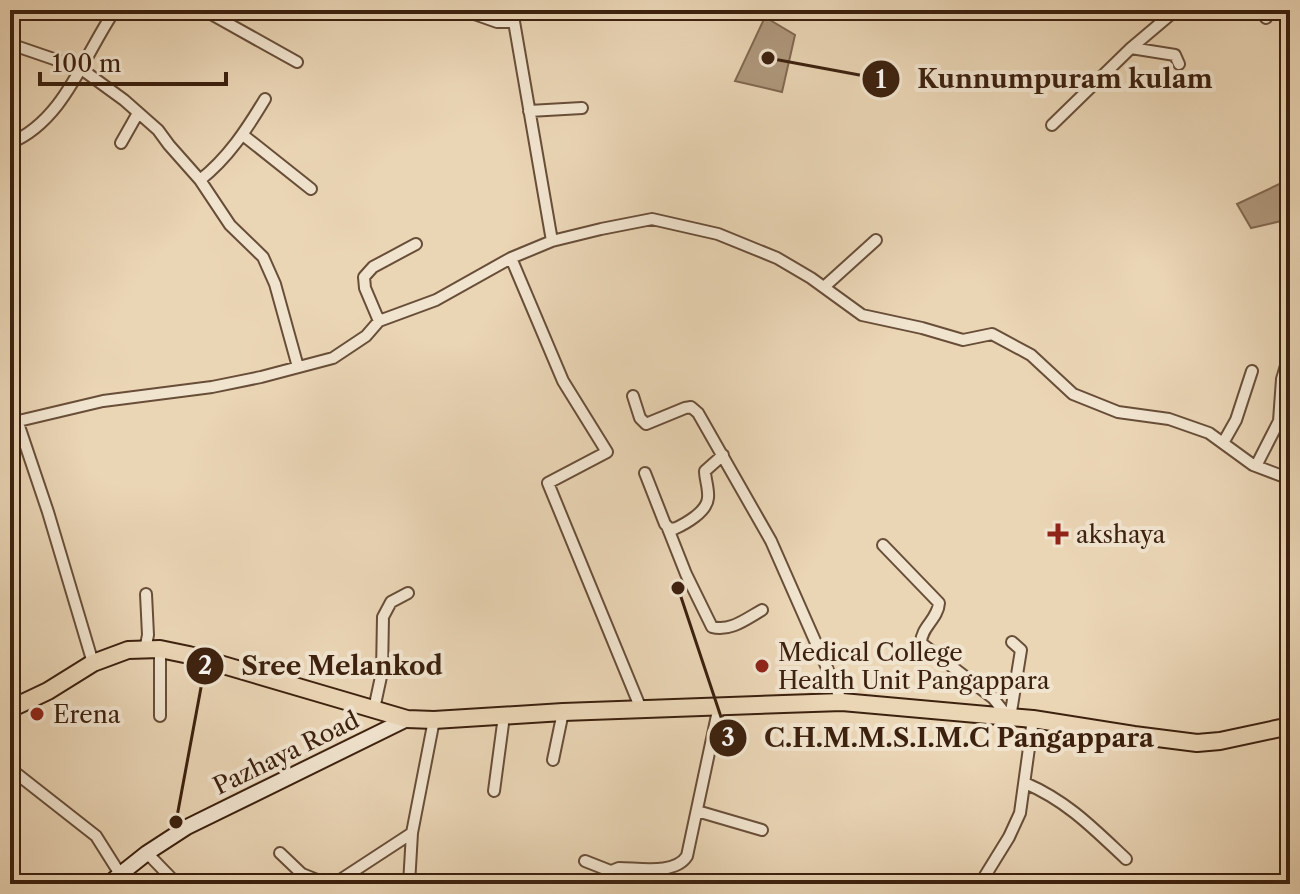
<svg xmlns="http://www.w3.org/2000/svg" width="1300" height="894" viewBox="0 0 1300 894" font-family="'Libre Caslon Text',serif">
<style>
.water{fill:#af987c;stroke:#816850;stroke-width:2}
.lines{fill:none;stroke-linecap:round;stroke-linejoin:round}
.street-casing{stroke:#684e38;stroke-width:14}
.secondary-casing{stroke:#3c210e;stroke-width:18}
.primary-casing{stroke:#3c210e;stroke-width:20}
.street{stroke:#f1e4cf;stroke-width:10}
.secondary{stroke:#f1e4cf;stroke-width:14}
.primary{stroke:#ead5b5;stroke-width:16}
.poi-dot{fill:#8f2418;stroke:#f1e4cf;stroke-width:3}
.labels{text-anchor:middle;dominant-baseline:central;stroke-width:8;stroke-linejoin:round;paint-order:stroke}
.poi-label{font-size:24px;fill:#3c210e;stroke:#f1e4cf;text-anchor:start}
.street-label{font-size:24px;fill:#3c210e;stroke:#f1e4cf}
.leader{fill:none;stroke:#3c210e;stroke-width:3}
.callout-dot{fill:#3c210e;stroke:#f1e4cf;stroke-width:3}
.mark-label{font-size:24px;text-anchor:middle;font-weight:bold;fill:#fff}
.callout-label{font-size:26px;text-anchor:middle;font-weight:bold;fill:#3c210e;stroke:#f1e4cf;stroke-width:8;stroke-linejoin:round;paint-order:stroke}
</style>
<rect width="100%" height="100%" fill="#ead5b5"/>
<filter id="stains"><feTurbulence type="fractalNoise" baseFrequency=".0025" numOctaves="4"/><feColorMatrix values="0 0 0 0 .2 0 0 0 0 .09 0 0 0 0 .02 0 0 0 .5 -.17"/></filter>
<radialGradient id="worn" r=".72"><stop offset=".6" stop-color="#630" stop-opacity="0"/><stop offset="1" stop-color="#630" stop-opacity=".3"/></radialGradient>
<path class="water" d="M765 17 795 35 782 92 735 81Z
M1288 180 1290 187V219L1251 228 1237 204Z"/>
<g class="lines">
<defs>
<path id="street" d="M212 10 211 14 297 62
M463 10 497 22H514
M512 10 552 241
M1260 10 1266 18
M10 44 80 68 124 100 158 130 169 145 200 180 230 225 263 257 275 284 298 367
M1131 48 1175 55 1179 64
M529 111 582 108
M1052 125 1131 48 1176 10
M243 135 311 189
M10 143C64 121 84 55 115 10
M121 143 138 113
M200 180C228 158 247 129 265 99
M511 258 563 381 607 452 548 483 641 709
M824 287 876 240
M379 321 365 288 364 277 373 267 416 244
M633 396 640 418 646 424 685 408 691 407 698 413 771 541 842 702
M17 420 48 512 93 663
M10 423 103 401 212 387 261 377 333 358 366 336 379 321 436 300 511 258 552 241 601 229 652 219 718 234 777 258 811 278 862 315 922 328 963 340 992 334 1031 355 1073 394 1118 412 1169 419 1209 433 1253 465 1290 479
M1223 443 1236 420 1252 371
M1256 466 1279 421 1282 379 1288 359
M645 473 665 524 669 528 674 529C685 524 707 512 708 498 709 489 705 479 705 471L723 455
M667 526 686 574 712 627C730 632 746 619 762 610
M883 545 939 603C938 619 921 627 921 643L993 698 1008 717
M145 650 148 635 146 594
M374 709 382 672 383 617 391 602 408 593
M160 716V649
M1010 718 1021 650 1012 642
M553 760 563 712
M17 774 96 836 120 874
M1025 783C1067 801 1093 828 1126 859
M494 791 504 716
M697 811 762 830
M147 853 177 884
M280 853 302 874 327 884
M585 861 613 872
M334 884 412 833
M409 884 412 833 434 720
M611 884 610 876 614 870 619 868C639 868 675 875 687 856L719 706
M980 884 1009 837 1020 813 1033 719"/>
<path id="secondary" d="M108 884 147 853 187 827 407 719"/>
<path id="primary" d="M10 709 48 691 93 663 128 650 160 649 189 655 407 719 434 720 563 712 842 702 1033 719 1134 735 1197 743 1220 741 1290 726"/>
</defs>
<use href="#street" class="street-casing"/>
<use href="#secondary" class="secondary-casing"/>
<use href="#primary" class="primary-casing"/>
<use href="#street" class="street"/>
<use href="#secondary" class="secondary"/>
<use href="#primary" class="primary"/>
</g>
<g class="poi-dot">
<path d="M1054 522h8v8h8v8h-8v8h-8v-8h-8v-8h8z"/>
<circle cx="762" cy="666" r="8"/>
<circle cx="37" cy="714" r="8"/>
</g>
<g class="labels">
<g class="poi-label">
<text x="1076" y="534">akshaya</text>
<text x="778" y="652">Medical College<tspan x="778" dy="28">Health Unit Pangappara</tspan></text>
<text x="53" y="714">Erena</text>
</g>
<g class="street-label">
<text transform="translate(286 753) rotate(-26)">Pazhaya Road</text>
</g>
</g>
<path class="leader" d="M768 58L881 79M176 822L205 666M678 588L728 738"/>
<g class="callout-dot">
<circle cx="768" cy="58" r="8"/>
<circle cx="176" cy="822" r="8"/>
<circle cx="678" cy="588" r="8"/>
<circle cx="881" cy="79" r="20"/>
<circle cx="205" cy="666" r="20"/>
<circle cx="728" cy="738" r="20"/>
</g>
<g class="mark-label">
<text x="881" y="88">1</text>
<text x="205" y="674">2</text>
<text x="728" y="746">3</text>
</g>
<g class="callout-label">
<text x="1065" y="88">Kunnumpuram kulam</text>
<text x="342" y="675">Sree Melankod</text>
<text x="959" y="747">C.H.M.M.S.I.M.C Pangappara</text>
</g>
<rect width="1300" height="894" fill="none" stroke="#ead5b5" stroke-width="40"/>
<rect x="12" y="12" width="1276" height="870" fill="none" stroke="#3c210e" stroke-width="4"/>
<rect x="20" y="20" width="1260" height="854" fill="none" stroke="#3c210e" stroke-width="2"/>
<path d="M40 72v12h186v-12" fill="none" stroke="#3c210e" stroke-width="4"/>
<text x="52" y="72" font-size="24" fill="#3c210e" stroke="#f1e4cf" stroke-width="6" paint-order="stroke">100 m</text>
<rect width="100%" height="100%" filter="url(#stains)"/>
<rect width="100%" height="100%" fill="url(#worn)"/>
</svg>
